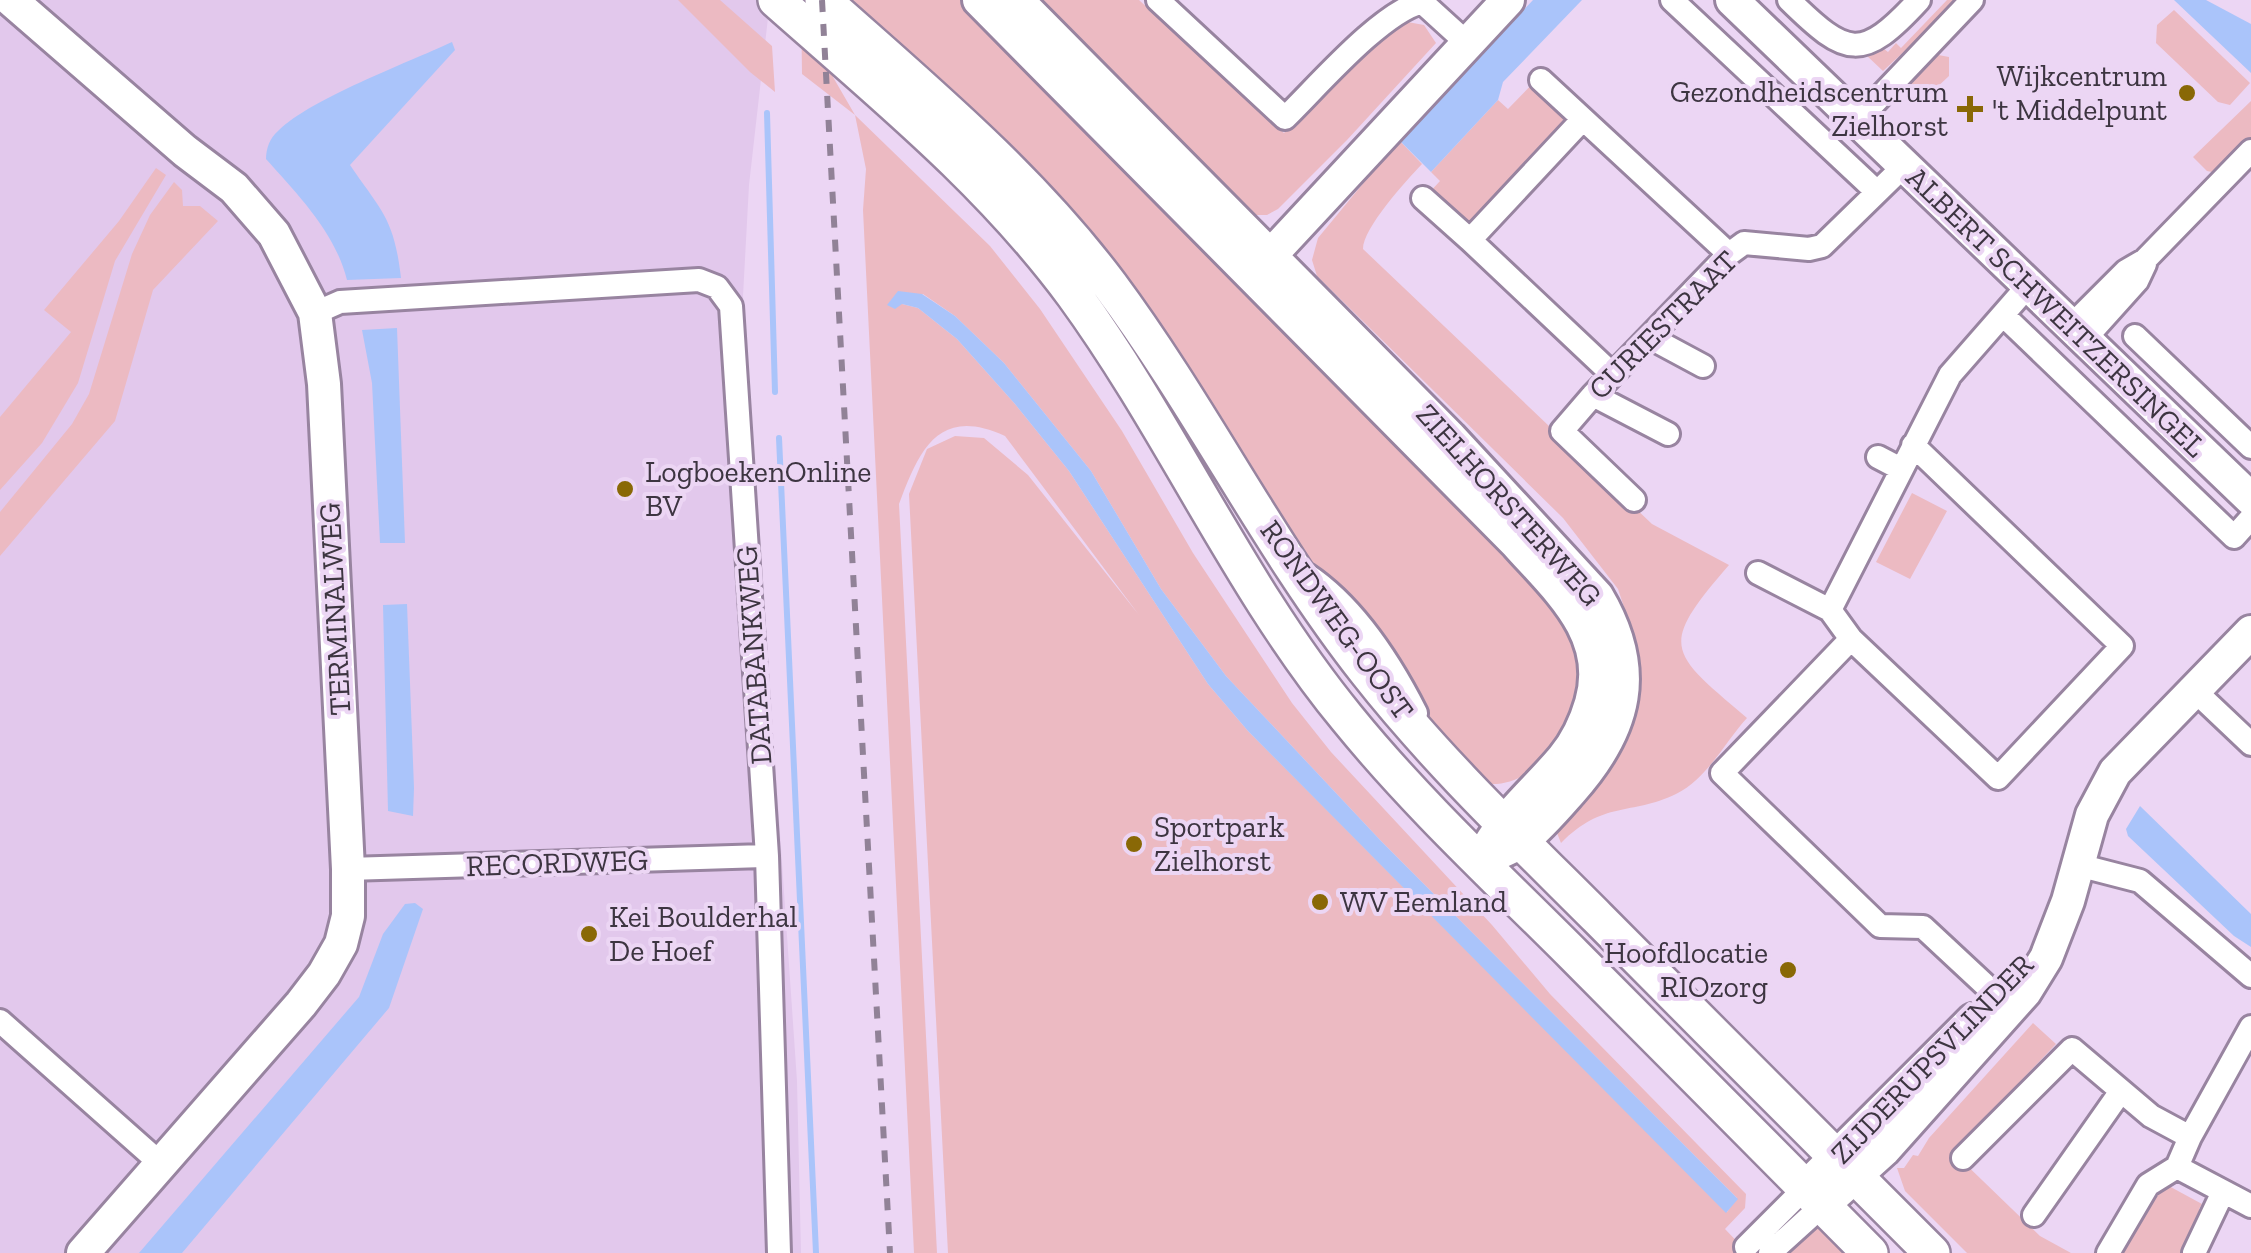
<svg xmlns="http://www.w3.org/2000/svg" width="2251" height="1253" viewBox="0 0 2251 1253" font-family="'Zilla Slab',serif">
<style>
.built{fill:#e2c8ec}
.green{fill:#ecbac2;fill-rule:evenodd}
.water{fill:#aac4fa}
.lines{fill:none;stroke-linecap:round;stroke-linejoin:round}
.stream{stroke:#aac4fa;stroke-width:6}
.street-casing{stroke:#9884a0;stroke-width:28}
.secondary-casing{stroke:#9884a0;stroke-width:38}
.primary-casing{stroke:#9884a0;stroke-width:40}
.street{stroke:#fff;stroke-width:22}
.secondary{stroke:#fff;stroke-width:32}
.primary{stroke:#fff;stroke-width:35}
.rail{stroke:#918297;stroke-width:6;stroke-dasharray:12 12;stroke-linecap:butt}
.poi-dot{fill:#896806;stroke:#ecd6f4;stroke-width:4}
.labels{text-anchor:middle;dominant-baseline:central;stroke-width:8;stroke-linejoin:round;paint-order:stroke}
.poi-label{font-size:30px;fill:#3d3541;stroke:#ecd6f4;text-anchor:start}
.street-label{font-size:30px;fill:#3d3541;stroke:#ecd6f4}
</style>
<rect width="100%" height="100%" fill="#ecd6f4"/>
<path class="built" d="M0 0H770L749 185 743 296 797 1081 801 1253H0Z"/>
<path class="green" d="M678 0H720L772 46 775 92 750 72Z
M801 0H821L830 24 833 77 855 115 990 246 1040 309 1122 431 1193 553 1292 703 1331 752 1492 925 1550 994 1746 1194 1745 1208 1725 1229 1748 1253H948L909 494 927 449 955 436 984 438 1028 475 1139 615 1005 436C938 405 919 451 899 504L937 1253H914L863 210 866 169 855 115 802 74ZM923 294 955 316 1004 363 1091 471 1161 589 1226 676 1381 841 1737 1198 1727 1212 1248 731 1208 684 1069 471 1015 404 957 339 918 308 902 304Z
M849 0H966L1569 615C1574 632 1585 658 1583 675 1577 720 1541 786 1490 784L1407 702 1300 552 1208 396 1126 275 1067 204 993 128Z
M1042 0H1139L1284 133 1376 37 1402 21 1424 25 1436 43 1347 140 1278 209 1267 215H1254Z
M1947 0H1960L1883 71 1865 54 1879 45 1888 52 1896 43 1901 48Z
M2174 10 2250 83 2230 105 2218 102 2156 43 2157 25Z
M1933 54 1949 57V76L1919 104 1904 90Z
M1537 79 1574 114 1466 229 1428 194 1440 181 1431 172 1498 100 1508 109Z
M2251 101V138L2217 173 2207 171 2193 157Z
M1399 140 1422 164C1406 181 1363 228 1363 249L1652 524 1729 565C1658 647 1668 651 1747 718 1724 743 1708 778 1676 794 1630 816 1604 800 1561 843L1557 833 1559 818 1622 747 1635 711 1638 672 1632 631 1618 589 1563 518 1317 276 1312 260 1318 238Z
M156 168 166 175 115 261 78 383 42 443 0 490V417L71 332 44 310 119 221Z
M174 182 182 190 183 206H200L218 221 153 290 115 421 0 556V512L72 424 89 394 132 254 150 215Z
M1912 493 1947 511 1910 579 1876 562Z
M2033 1023 2056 1044 1953 1152 2040 1236 2071 1253H1967L1905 1191 1897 1168H1904L1913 1155 1918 1156 1929 1138Z
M2167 1185 2202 1204 2199 1209 2205 1214 2187 1253H2116L2151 1190Z
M1823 1225 1853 1253H1783L1813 1227Z"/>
<path class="water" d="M1533 0H1582L1503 82 1498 100 1431 172 1399 140Z
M2174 0H2206L2251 24V73Z
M452 42 455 50 350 165C382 212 394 218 401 278L347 280C335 232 298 195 266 159 266 148 270 138 278 131 312 98 405 64 452 42Z
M898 291 922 294 955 316 1004 363 1091 471 1161 589 1226 676 1381 841 1738 1199 1726 1213 1248 731 1208 684 1069 471 1015 404 957 339 918 308 902 304 895 309 887 305Z
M397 328 405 543H380L372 383 362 330Z
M407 604 414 788 413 816 388 811 383 605Z
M2140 806 2251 914V947L2234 936 2128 836 2126 829Z
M415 903 423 909 389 1008 182 1253H139L359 997 383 934 405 904Z"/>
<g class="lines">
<path class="stream" d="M767 113 775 392
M779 438 816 1253"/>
<defs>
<path id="street" d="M1158 0 1285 118C1318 86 1380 13 1422 2L1467 43
M1672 0 1877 192
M1789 0C1847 57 1862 62 1919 0
M1541 80 1729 254
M1583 119 1470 240 1612 374
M1858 120 1972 0
M1423 198 1470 240
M315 313 340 302 699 280 717 287 731 306 767 856 779 1253
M2003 315 2234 537 2251 518
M2070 327 2126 271 2145 260 2251 151
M2135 336 2251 447
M1649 337 1703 366
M2084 340 2137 281 2145 264
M1593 395 1668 434
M1878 457 1901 469
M1634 500 1562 431 1593 395 1729 254 1744 243 1809 249 1822 246 1904 166
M1758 573 1830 610
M1307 575C1355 607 1390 662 1416 713
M1851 639 1998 778 2122 646 1913 445
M2194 690 2251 744
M2078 865 2140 881 2251 976
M348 869 767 856
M2011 1009 1923 927 1880 926 1722 773 1851 639 1830 610 1950 375 2027 287
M0 1021 160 1163
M2251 1027 2190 1137 2177 1167 2251 1206
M1963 1158 2072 1049 2151 1116 2190 1137
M2034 1215 2121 1091
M1746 1247 1805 1188
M1770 1253 1823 1205
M2108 1253 2148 1185 2177 1167
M2194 1253 2223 1192"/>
<path id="secondary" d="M11 0 185 151 234 188 274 234 315 313 324 384 348 869V916L341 944 324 974 301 1004 83 1253
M979 0 1517 544C1558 590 1611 635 1591 703 1585 724 1577 741 1563 758 1538 788 1508 812 1488 847
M1017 0 1450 437 1597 596C1641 670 1627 728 1571 791 1556 808 1540 827 1522 841 1510 849 1494 855 1480 861
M1732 0 2251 499
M1256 271 1508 0
M1805 1188 1973 1020
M1823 1205 1884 1150 2025 992 2046 958 2068 901 2092 815 2115 772 2251 632"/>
<path id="primary" d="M776 0C881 93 990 181 1074 295 1173 431 1240 588 1347 718 1416 803 1497 878 1574 955 1673 1054 1771 1154 1870 1253
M823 0C924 90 1028 176 1110 285 1202 409 1271 550 1367 672 1436 760 1518 838 1598 918 1709 1030 1820 1141 1932 1253"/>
</defs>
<use href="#street" class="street-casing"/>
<use href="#secondary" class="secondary-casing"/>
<use href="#primary" class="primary-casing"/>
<use href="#street" class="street"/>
<use href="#secondary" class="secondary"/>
<use href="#primary" class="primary"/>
<path class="rail" d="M822 0 890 1253"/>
</g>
<g class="poi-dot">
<circle cx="2187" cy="93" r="10"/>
<path d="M1965 94h10v10h10v10h-10v10h-10v-10h-10v-10h10z"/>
<circle cx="625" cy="489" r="10"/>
<circle cx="1134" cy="844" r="10"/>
<circle cx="1320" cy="902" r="10"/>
<circle cx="589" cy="934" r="10"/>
<circle cx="1788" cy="970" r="10"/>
</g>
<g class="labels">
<g class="poi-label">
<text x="2167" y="76" text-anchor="end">Wijkcentrum<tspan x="2167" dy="34">'t Middelpunt</tspan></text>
<text x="1948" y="92" text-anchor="end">Gezondheidscentrum<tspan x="1948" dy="34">Zielhorst</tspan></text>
<text x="645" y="472">LogboekenOnline<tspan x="645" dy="34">BV</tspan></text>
<text x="1154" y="827">Sportpark<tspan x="1154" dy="34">Zielhorst</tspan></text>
<text x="1340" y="902">WV Eemland</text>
<text x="609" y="917">Kei Boulderhal<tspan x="609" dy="34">De Hoef</tspan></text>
<text x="1768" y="953" text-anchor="end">Hoofdlocatie<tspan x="1768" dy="34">RIOzorg</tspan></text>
</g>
<g class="street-label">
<text transform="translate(2056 312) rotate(44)">ALBERT SCHWEITZERSINGEL</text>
<text transform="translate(1663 325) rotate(-45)">CURIESTRAAT</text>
<text transform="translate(1509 505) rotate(48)">ZIELHORSTERWEG</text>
<text transform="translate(335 609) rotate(-93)">TERMINALWEG</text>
<text transform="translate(1337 620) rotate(54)">RONDWEG-OOST</text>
<text transform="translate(754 655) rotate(-94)">DATABANKWEG</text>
<text transform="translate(557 863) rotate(-2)">RECORDWEG</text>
<text transform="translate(1932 1059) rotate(-46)">ZIJDERUPSVLINDER</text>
</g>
</g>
</svg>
